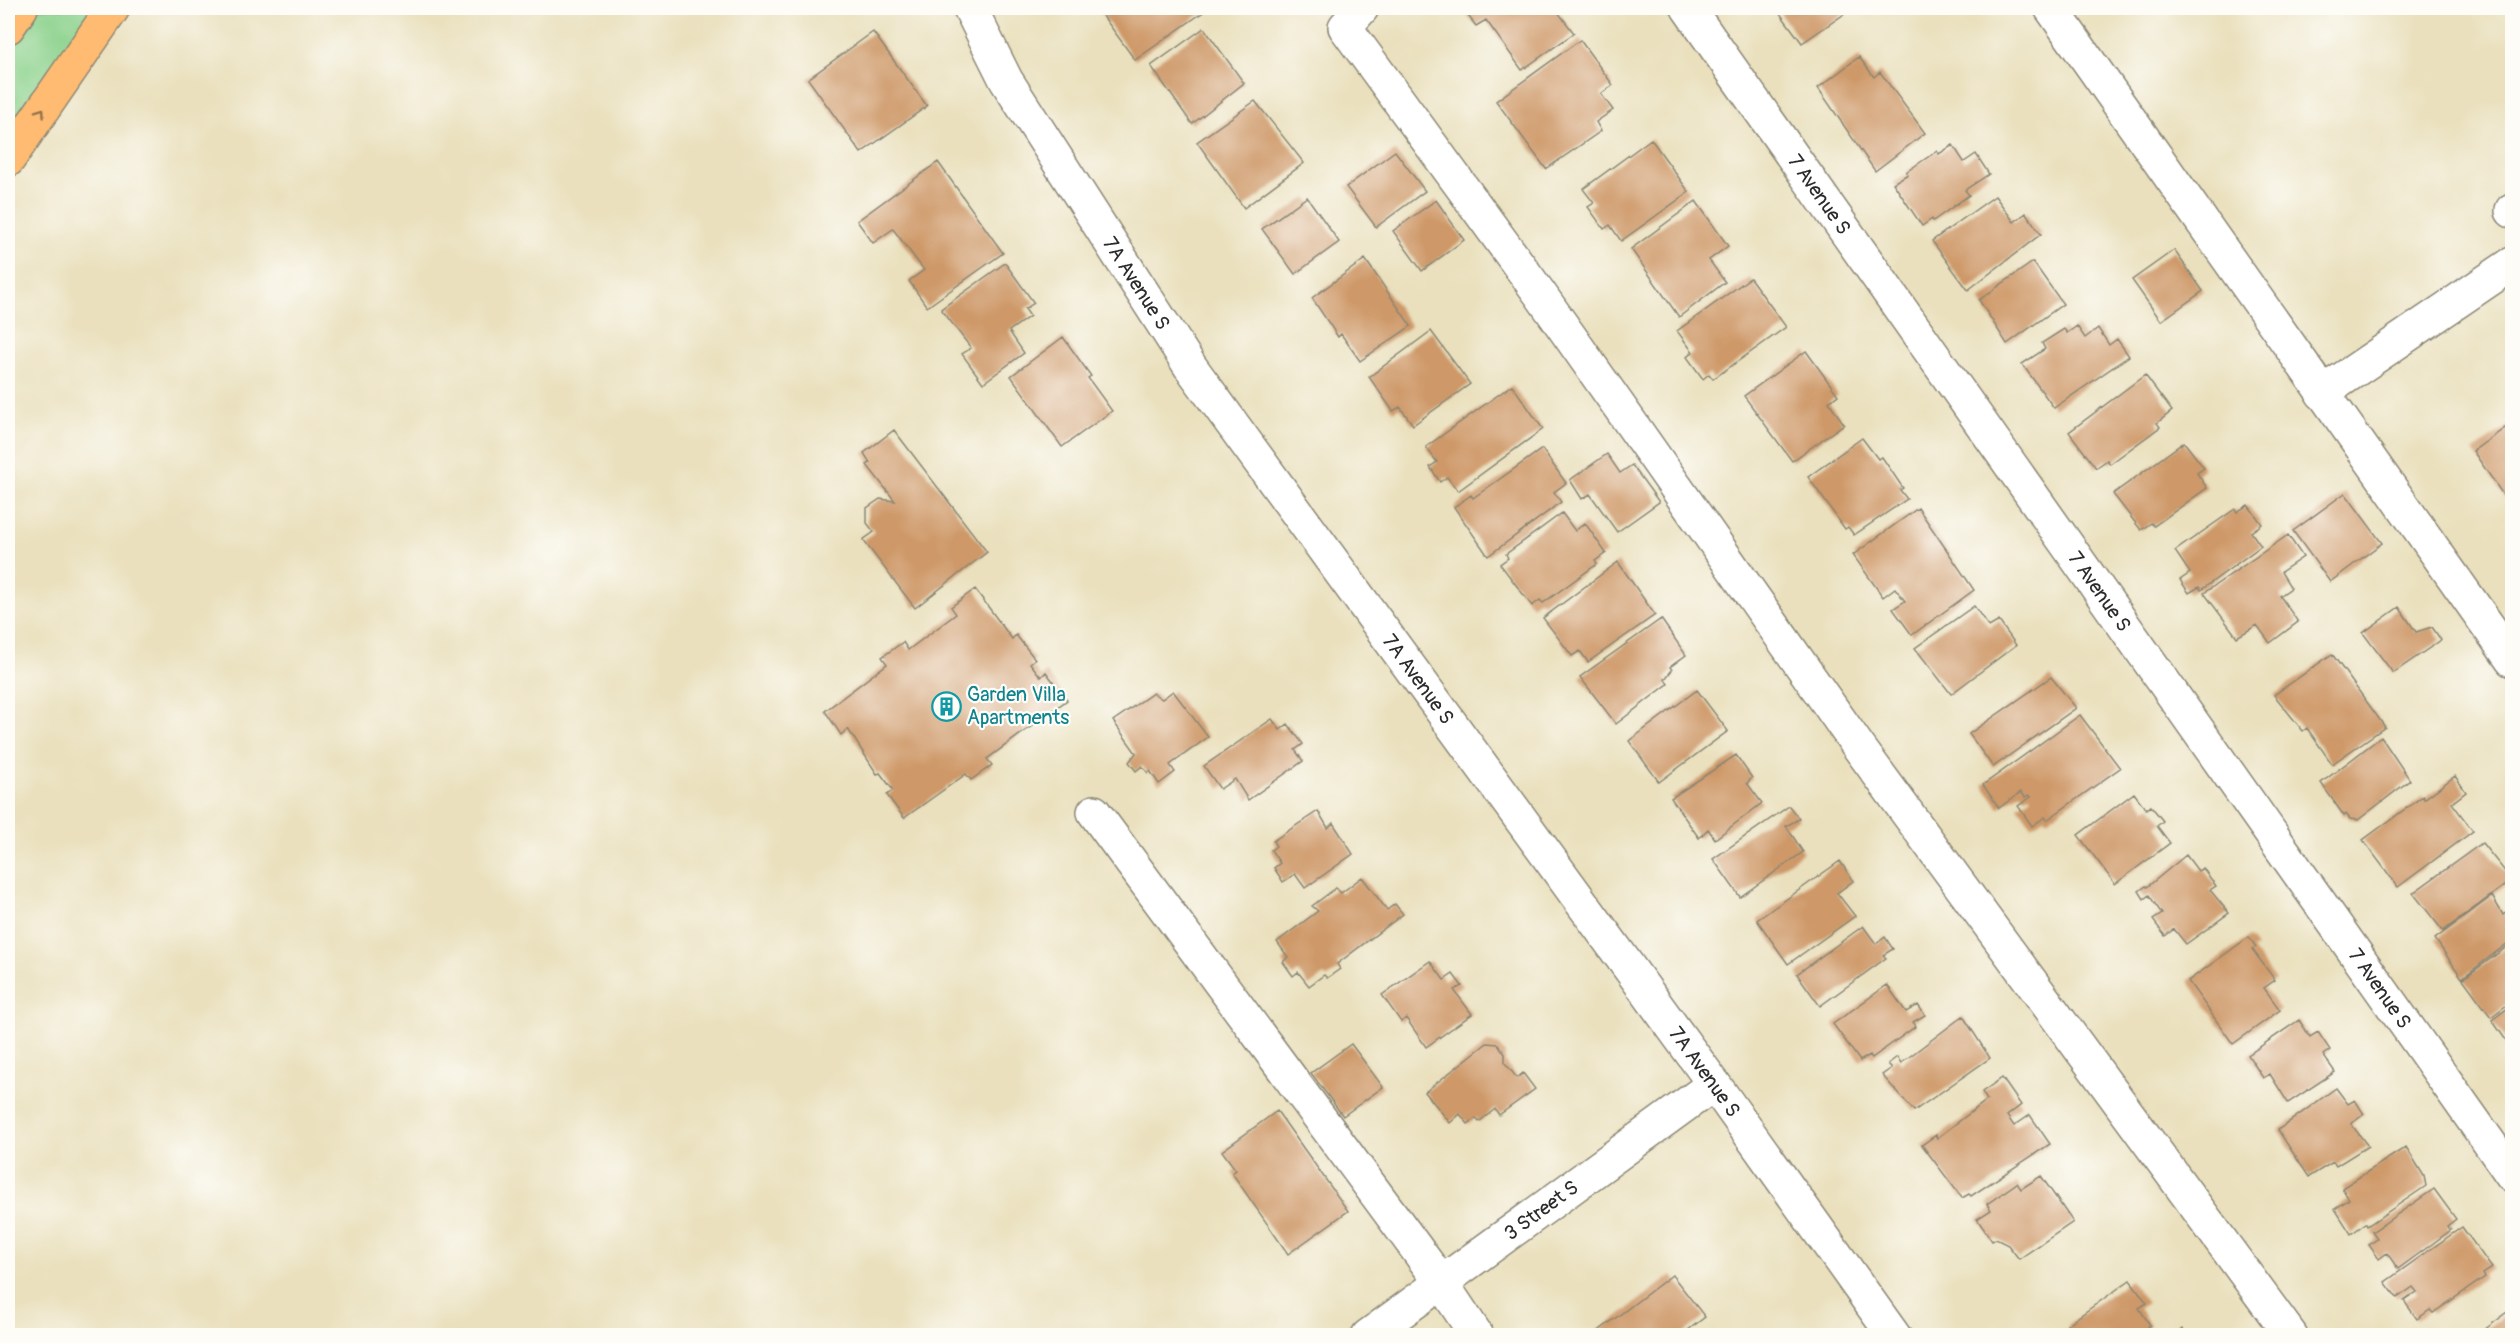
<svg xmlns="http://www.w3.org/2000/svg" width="2520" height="1343" viewBox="0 0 2520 1343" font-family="Pangolin,sans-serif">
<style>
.green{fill:#8cd28d;stroke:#5c7e5c;stroke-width:1.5}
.building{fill:#ce9867}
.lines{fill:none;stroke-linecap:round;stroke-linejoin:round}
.minor-casing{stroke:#8a8674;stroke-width:36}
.major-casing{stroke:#8a8674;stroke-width:36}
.minor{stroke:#fff;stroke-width:33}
.major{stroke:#febb71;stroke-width:33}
.oneway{stroke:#94734e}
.labels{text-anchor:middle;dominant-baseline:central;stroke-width:4.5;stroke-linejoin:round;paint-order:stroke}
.street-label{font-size:20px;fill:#2b2b2b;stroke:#fdfcf7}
.culture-label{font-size:20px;fill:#0d838f;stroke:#fdfcf7;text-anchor:start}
</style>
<rect width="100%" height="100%" fill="#fdfcf7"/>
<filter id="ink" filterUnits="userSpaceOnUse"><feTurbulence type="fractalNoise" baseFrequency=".0167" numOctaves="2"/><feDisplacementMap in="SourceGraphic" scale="12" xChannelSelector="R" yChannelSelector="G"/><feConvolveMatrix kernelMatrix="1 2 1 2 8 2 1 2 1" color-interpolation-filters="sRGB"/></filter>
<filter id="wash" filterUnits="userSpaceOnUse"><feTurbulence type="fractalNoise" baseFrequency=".008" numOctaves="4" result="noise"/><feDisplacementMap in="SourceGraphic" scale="24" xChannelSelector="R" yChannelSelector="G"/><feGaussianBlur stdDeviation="1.35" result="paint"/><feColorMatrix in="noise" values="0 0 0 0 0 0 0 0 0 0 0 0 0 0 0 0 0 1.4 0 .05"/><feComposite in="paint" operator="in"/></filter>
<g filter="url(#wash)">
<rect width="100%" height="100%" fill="#eae0bd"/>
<path class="green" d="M8 8H99L8 126Z"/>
<g id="blocks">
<path class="building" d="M1107 8H1209L1135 60 1100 12Z
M1462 8H1555L1574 33 1522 70 1486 20 1476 26Z
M1776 8H1853L1802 43Z
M1204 28 1244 83 1192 124 1151 66Z
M873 32 927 106 861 153 808 79Z
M1580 40 1613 85 1601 94 1613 110 1596 122 1601 131 1546 169 1496 101Z
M1859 57 1874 77 1880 72 1925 133 1875 171 1818 88Z
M1255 101 1304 163 1244 208 1197 142Z
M1651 139 1689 192 1621 241 1610 225 1604 229 1588 207 1594 203 1583 189Z
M1953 145 1964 162 1976 154 1989 174 1965 190 1969 195 1933 221 1932 219 1922 226 1893 183 1908 174 1906 172 1937 151 1939 154Z
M1395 151 1425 191 1376 227 1346 187Z
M938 162 1003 253 927 307 909 281 924 270 893 229 873 243 857 221Z
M1995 196 2014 222 2026 213 2041 234 1968 290 1932 241Z
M1307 197 1339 242 1295 274 1262 229Z
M1436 200 1464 240 1422 271 1393 231Z
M1696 201 1728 246 1709 260 1725 282 1679 317 1631 249Z
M2174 250 2203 291 2161 321 2132 280Z
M1365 259 1411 326 1360 361 1341 334 1338 337 1312 298Z
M2033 262 2063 304 2007 344 1979 300Z
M1005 263 1034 303 1025 309 1030 316 1009 331 1024 353 983 383 962 354 971 348 941 309Z
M1750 278 1786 327 1713 379 1709 374 1703 379 1687 357 1693 352 1677 331Z
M2077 326 2085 338 2098 328 2109 345 2117 339 2129 356 2054 408 2022 364 2045 349 2042 343 2064 329 2067 333Z
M1431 331 1470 384 1413 425 1400 407 1393 411 1369 377Z
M1063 337 1091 376 1088 378 1112 411 1062 447 1011 376Z
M1806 351 1838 395 1829 402 1844 424 1792 461 1744 396Z
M2145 375 2172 411 2157 423 2160 427 2110 464 2107 460 2096 468 2069 432Z
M1512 385 1543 429 1458 491 1447 477 1440 482 1430 467 1437 462 1426 447Z
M2512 423V503L2510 505 2473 451Z
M894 430 987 552 915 608 863 540 874 532 867 523V508L880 499 895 501 867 465 870 463 864 453Z
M1862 438 1878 459 1882 457 1903 488 1900 490 1907 499 1854 535 1848 527 1845 529 1808 477Z
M2184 442 2204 468 2197 473 2207 488 2154 526 2151 523 2141 530 2113 494Z
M1542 449 1566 483 1554 492 1561 502 1488 556 1454 507 1471 495 1473 498Z
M1607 454 1620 473 1632 465 1659 502 1617 532 1590 494 1582 499 1570 480Z
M2345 493 2382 543 2330 582 2293 531Z
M2248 505 2262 524 2251 532 2261 546 2201 590 2199 587 2189 593 2180 580 2190 573 2175 551 2235 509 2237 512Z
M1918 508 1974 590 1912 635 1893 609 1905 601 1895 588 1883 597 1853 555Z
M1562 513 1575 531 1585 523 1606 553 1595 561 1597 564 1543 603 1540 600 1532 606 1500 564 1508 558 1506 554Z
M2288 535 2303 557 2281 572 2291 588 2280 596 2298 622 2270 643 2257 625 2237 637 2204 593Z
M1618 562 1655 615 1588 662 1580 651 1572 656 1543 618Z
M975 589 1012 639 1016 635 1035 659 1030 663 1041 677 1046 672 1067 700 987 759 992 765 971 780 966 774 904 818 887 795 893 790 880 773 877 774 848 729 841 735 825 711 887 664 882 657 903 642 908 650 956 614 951 607Z
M1974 606 1989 627 1999 621 2016 645 1951 694 1915 648Z
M2399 607 2416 632 2432 627 2441 640 2393 673 2363 633Z
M1661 619 1686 655 1670 667 1672 670 1665 679 1668 684 1616 724 1580 677Z
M2332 654 2385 727 2332 764 2307 728 2303 731 2274 695Z
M2051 677 2076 708 1993 767 1969 734Z
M1697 690 1728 731 1659 782 1629 741Z
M1173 691 1208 737 1170 765 1175 772 1159 784 1150 771 1148 773 1142 766 1136 771 1129 762 1136 753 1113 721 1153 693 1162 699Z
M2080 715 2120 768 2047 820 2045 817 2032 826 2018 806 2031 797 2029 795 2025 797 2021 792 1999 808 1983 785Z
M1272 719 1280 730 1288 724 1303 744 1295 750 1303 761 1248 800 1235 779 1220 789 1204 766Z
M2381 737 2410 780 2358 820 2350 819 2346 814 2344 816 2321 783Z
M1736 755 1752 778 1747 783 1762 803 1715 839 1708 829 1699 838 1671 798Z
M2455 776 2466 792 2452 803 2473 831 2398 887 2363 840 2423 796 2424 799Z
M2134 793 2146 809 2151 806 2163 821 2157 826 2170 843 2115 884 2078 835Z
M1789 806 1799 819 1786 826 1803 852 1740 897 1713 859Z
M1318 811 1328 828 1333 823 1353 854 1305 888 1295 874 1283 882 1274 868 1280 863 1271 850 1276 846 1273 841Z
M2482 843 2512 880 2443 931 2413 893Z
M2186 855 2198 871 2203 868 2216 886 2210 890 2229 913 2186 944 2174 929 2165 936 2153 920 2162 914 2149 895 2144 899 2139 891 2146 886 2147 887Z
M1840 861 1853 881 1837 893 1855 916 1788 964 1757 920Z
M1362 877 1387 910 1395 904 1403 914 1337 964 1340 969 1327 978 1324 975 1309 986 1298 972 1293 976 1283 962 1288 957 1277 942 1318 911 1312 906 1336 888 1341 893Z
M2492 896 2503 915 2512 907V940L2462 978 2435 939Z
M1863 926 1876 944 1885 937 1893 949 1883 955 1886 958 1820 1006 1797 974Z
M2249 937 2256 947 2252 949 2275 980 2264 988 2280 1010 2233 1044 2188 981Z
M2512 943V1001L2491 1017 2463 979Z
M1430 961 1444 980 1453 974 1462 986 1454 990 1472 1014 1426 1047 1406 1018 1401 1022 1382 995Z
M1887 985 1906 1012 1918 1005 1925 1015 1913 1022 1916 1026 1872 1058 1870 1055 1860 1061 1833 1024Z
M2512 1005V1049L2492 1020Z
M1963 1016 1990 1058 1914 1111 1882 1075 1892 1068 1888 1064 1897 1057 1901 1063Z
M2299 1020 2310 1037 2318 1032 2330 1050 2323 1055 2335 1072 2288 1103 2270 1074 2263 1078 2248 1055Z
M1487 1043 1498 1044 1505 1054V1063L1517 1078 1523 1073 1535 1089 1499 1115 1495 1109 1479 1122 1476 1118 1468 1124 1460 1114 1450 1123 1425 1092Z
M1351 1044 1383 1087 1343 1116 1311 1073Z
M2002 1078 2021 1105 2007 1116 2014 1126 2030 1115 2050 1144 1971 1196 1969 1194 1962 1198 1922 1145 1936 1135 1937 1138 1987 1100 1982 1092Z
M2336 1088 2348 1104 2355 1100 2364 1114 2351 1124 2368 1146 2336 1166 2333 1162 2309 1177 2278 1130Z
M1277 1111 1348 1211 1288 1254 1232 1173 1236 1170 1222 1151Z
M2406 1147 2424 1176 2426 1186 2367 1226 2366 1223 2351 1234 2335 1209 2349 1199 2342 1188Z
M2041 1176 2073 1222 2019 1259 2008 1245 1996 1239 1992 1241 1977 1219 1991 1210 1987 1204 2017 1183 2021 1189Z
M2434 1189 2456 1219 2447 1226 2451 1230 2398 1269 2387 1253 2379 1259 2369 1245 2377 1239 2372 1232Z
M2462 1227 2492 1268 2483 1274 2485 1277 2433 1313 2430 1310 2417 1319 2404 1301 2417 1292 2413 1287 2397 1298 2385 1282Z
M1672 1275 1705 1317 1680 1336H1592Z
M2130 1280 2147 1303 2139 1308 2150 1325 2136 1336H2058L2068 1328 2067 1325Z
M2508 1312 2512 1313V1336H2476Z
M2182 1329 2187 1336H2174Z"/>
</g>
</g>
<g filter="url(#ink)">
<use href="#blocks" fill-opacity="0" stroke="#8a8674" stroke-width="1.5"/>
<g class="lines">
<defs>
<g id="minor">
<path id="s1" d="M970 8 1006 80 1190 366 1714 1084 1894 1336"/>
<path d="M1362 8 1345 27 1540 294 1858 746 2291 1336"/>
<path id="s2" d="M1688 8 2512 1175"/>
<path d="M2051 8 2512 660"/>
<path d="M2512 210V211"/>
<path d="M2322 393 2512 264"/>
<path d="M1094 812 1441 1282 1477 1336"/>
<path id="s3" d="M1368 1336 1714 1084"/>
</g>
<path id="major" d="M8 27 21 8
M8 160 113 8"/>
</defs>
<use href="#minor" class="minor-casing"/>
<use href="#major" class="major-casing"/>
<use href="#minor" class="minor"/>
<use href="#major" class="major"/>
</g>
<defs><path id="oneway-chevron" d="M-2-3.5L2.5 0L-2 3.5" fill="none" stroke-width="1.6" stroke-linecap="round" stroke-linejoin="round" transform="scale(1.5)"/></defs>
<use class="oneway" href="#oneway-chevron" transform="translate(41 112) rotate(-55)"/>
</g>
<defs>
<symbol id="building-ring" viewBox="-11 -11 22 22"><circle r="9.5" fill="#fdfcf7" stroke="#0f9aa8" stroke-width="1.5"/><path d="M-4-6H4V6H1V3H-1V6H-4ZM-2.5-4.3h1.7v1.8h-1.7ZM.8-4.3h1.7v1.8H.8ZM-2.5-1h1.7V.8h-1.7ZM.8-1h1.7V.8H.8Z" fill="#0f9aa8"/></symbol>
</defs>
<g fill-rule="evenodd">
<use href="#building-ring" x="930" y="690" width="33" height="33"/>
</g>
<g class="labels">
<g class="street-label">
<text stroke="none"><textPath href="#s2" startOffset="228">7 Avenue S</textPath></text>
<text stroke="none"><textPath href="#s1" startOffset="322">7A Avenue S</textPath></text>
<text stroke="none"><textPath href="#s2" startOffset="714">7 Avenue S</textPath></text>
<text stroke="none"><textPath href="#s1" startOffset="808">7A Avenue S</textPath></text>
<text stroke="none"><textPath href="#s2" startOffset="1200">7 Avenue S</textPath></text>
<text stroke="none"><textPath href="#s1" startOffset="1294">7A Avenue S</textPath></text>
<text stroke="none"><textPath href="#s3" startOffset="214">3 Street S</textPath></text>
</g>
<g class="culture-label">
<text x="967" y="694">Garden Villa<tspan x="967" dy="23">Apartments</tspan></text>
</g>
</g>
<rect width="2520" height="1343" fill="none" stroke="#fdfcf7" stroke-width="30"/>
</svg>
